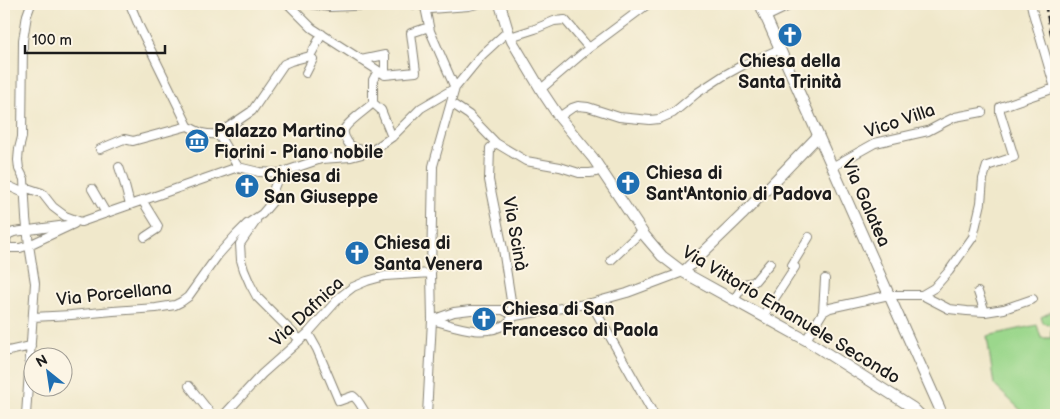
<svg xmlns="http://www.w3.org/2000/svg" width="1060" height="419" viewBox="0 0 1060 419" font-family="'Balsamiq Sans',sans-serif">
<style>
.green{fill:#9bd78c;stroke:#5c7a54}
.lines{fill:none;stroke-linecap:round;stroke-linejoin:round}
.minor-casing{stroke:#868274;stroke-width:10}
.tertiary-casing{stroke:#868274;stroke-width:12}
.minor{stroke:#fff;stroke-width:8}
.tertiary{stroke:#fff;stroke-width:10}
.rail{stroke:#1c1c1c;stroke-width:2.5;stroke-dasharray:8 4;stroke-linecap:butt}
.labels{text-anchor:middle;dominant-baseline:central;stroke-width:4;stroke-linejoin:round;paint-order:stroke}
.poi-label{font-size:18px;font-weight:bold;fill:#1c1c1c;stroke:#fcf5e5;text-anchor:start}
.street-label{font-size:18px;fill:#1c1c1c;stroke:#fcf5e5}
</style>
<rect width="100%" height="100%" fill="#fcf5e5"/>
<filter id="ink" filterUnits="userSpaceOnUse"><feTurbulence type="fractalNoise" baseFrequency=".02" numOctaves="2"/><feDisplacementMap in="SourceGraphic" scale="10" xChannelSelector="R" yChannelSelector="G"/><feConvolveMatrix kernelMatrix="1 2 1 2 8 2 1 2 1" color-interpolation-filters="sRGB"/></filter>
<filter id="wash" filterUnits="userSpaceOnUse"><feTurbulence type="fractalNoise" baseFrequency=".0096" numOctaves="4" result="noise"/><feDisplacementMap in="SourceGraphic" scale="20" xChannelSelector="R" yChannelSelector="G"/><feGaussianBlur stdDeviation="1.12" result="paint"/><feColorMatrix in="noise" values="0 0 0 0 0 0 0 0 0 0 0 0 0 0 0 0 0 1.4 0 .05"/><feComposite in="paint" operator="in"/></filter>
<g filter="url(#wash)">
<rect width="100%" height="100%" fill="#f0e8cb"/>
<path class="green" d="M1056 296V415H1026L994 385 987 336 1037 325 1041 338H1051V325L1043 323 1041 317 1055 310 1051 297Z"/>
</g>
<g filter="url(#ink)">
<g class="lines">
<defs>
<path id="minor" d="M31 4 27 15 23 40 22 137 19 149 18 160 19 169 24 179 26 218 29 245 74 224
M130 4 139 26 188 126C199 133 206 135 218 134L238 167
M288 4 312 28 385 75 416 72 411 33 429 27
M311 4 329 7 398 4
M410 4 420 5 430 9 469 6 477 4
M425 7 430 31 455 88 433 166 431 273 432 320 427 415
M766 17 793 4
M510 37 535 29 554 21 565 20 589 48
M361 60 385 55V75
M306 73 313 59 310 56
M541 89 589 48 648 4
M373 103V80L378 71
M451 103 469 115 496 143 526 161 560 167 579 173H590L596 172 600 170
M559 117 572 108 578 106 588 107 619 117 650 120 659 119 673 113 697 93 723 76 743 65 780 49
M218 134 252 111 284 64 291 61 310 56 322 34
M496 143 490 148 489 180 503 249 512 307 515 316
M100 149 124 139 133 141 188 126
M367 150C359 150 351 149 347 141 345 138 343 134 344 130 346 123 367 109 373 103L381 110 392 137
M119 167 124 182 130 205
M238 167 259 172 280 173 321 159 351 157 370 152 392 137 421 108 455 88 482 55 508 31
M832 167 875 143 928 131 943 123 955 117 982 112
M4 184 24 193
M24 187 42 193 53 207 65 216 81 222 238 167
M92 189 106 213
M142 200 158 226 157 229 145 237
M256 221 240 244 241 260 244 270 250 284 257 297 300 340
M9 234C5 239 5 243 9 248H20L29 245 35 283 26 415
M4 236 14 232 67 225
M611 260 642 231
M978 292 985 312
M922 295 949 309 967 311 985 312 1004 309 1033 299
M734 300 744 284 754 282 770 263
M591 303 654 415
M823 312 825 279
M763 316 795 267 792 265 809 237
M33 317 71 315 113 311 156 308 175 305 181 302 188 297 218 255 236 235 247 224 262 214 273 201 274 188 280 173
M432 320C455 326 484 338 506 324 509 322 512 318 515 316L591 303 627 293 683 272
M432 320 454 312 471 310H503L515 316
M308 333 317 349 339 401 353 396C360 401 362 409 367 415
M806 340 823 312 830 308 889 295H922L934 288 949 271 973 237 981 203 983 179 987 166 1014 157 1000 112V107L1055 88 1033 13 1031 4
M4 352 31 346
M189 386 212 415
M224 415 262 374 308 333 340 297 353 287 367 281 385 276 431 273"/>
<path id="tertiary" d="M500 4 508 31 512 41 543 93 559 117 593 158 645 236 662 256 683 272 806 340 913 408 920 415
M760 4 889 295 940 409 941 415
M683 272 742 215 818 136"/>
</defs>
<use href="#minor" class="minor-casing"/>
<use href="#tertiary" class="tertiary-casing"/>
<use href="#minor" class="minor"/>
<use href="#tertiary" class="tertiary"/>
<path class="rail" d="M1045 4 1056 58"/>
</g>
</g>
<defs>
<symbol id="church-disc" viewBox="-11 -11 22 22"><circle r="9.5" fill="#1f6fb2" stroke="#fcf5e5"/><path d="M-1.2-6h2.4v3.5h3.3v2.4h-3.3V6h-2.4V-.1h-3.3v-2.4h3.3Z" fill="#fff"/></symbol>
<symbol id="museum-disc" viewBox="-11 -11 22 22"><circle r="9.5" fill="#1f6fb2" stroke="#fcf5e5"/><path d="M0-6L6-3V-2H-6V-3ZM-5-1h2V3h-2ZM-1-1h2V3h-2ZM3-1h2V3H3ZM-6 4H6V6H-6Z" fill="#fff"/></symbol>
</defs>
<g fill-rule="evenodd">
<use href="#church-disc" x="776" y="21" width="28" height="28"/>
<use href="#museum-disc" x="183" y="127" width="28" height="28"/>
<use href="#church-disc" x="614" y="169" width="28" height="28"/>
<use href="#church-disc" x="233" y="172" width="28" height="28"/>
<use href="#church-disc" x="343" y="239" width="28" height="28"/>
<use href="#church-disc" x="470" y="305" width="28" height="28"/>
</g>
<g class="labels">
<g class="poi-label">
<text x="790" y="61" text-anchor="middle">Chiesa della<tspan x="790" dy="21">Santa Trinità</tspan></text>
<text x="214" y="131">Palazzo Martino<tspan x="214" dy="21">Fiorini - Piano nobile</tspan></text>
<text x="646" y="173">Chiesa di<tspan x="646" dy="21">Sant'Antonio di Padova</tspan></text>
<text x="264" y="176">Chiesa di<tspan x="264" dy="21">San Giuseppe</tspan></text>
<text x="374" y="243">Chiesa di<tspan x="374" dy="21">Santa Venera</tspan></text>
<text x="502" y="309">Chiesa di San<tspan x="502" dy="21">Francesco di Paola</tspan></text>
</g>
<g class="street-label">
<text transform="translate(900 121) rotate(-19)">Vico Villa</text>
<text transform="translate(866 203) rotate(66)">Via Galatea</text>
<text transform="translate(515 234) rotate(80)">Via Scinà</text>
<text transform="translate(114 294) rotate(-6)">Via Porcellana</text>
<text transform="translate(307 312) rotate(-43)">Via Dafnica</text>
<text transform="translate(791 315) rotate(31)">Via Vittorio Emanuele Secondo</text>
</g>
</g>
<rect width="1060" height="419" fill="none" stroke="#fcf5e5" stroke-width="20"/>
<g transform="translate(48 372) rotate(330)"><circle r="24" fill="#fcf5e5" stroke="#a29e95"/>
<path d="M0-4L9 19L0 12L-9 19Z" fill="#1f6fb2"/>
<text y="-8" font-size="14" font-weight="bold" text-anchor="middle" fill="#1c1c1c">N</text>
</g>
<path d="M25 45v8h140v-8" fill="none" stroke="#1c1c1c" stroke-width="2.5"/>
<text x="32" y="45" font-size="15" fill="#1c1c1c" stroke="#fcf5e5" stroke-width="4" paint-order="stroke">100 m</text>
</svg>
